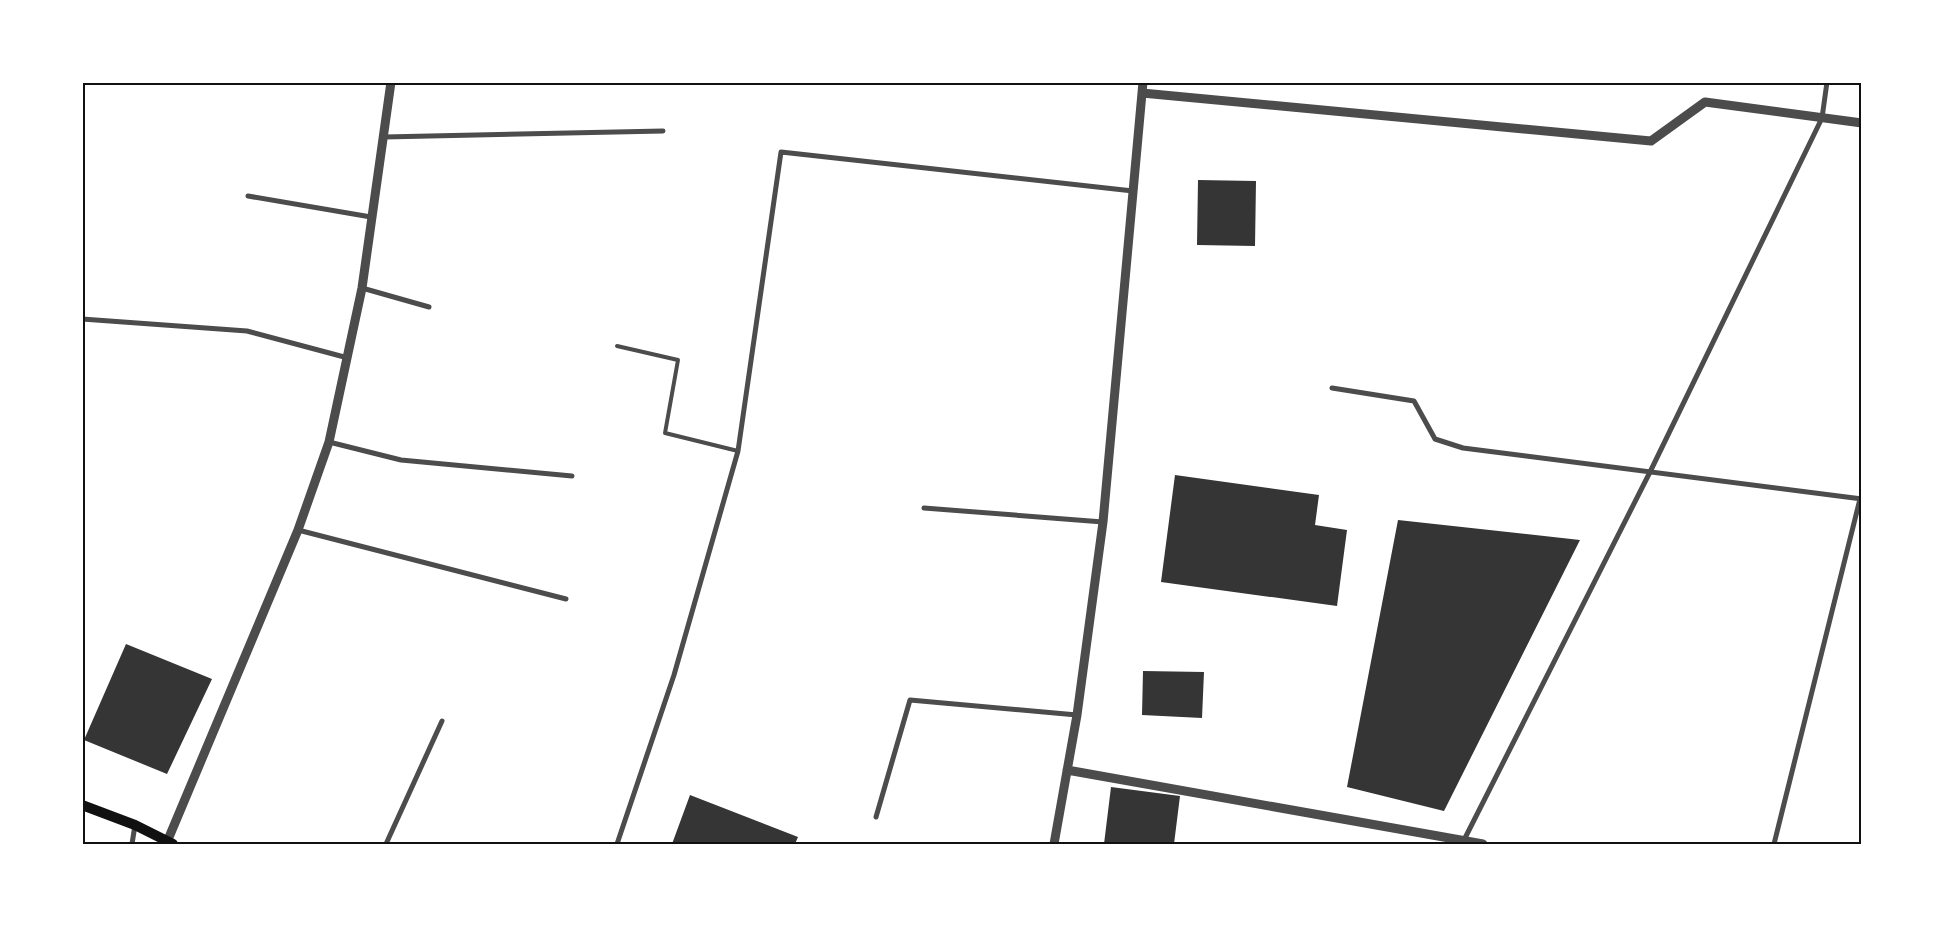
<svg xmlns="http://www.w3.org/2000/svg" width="1944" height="927" viewBox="0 0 1944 927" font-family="'Space Grotesk',sans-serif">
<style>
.building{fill:#353535}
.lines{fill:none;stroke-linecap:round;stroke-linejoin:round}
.service{stroke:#4c4c4c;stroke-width:4}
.minor{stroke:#4c4c4c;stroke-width:5}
.tertiary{stroke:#4c4c4c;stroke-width:9}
.secondary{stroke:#111;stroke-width:10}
.neatline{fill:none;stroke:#111;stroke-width:2}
</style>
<rect width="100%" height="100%" fill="#fff"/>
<path class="building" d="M1198 180 1256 181 1255 246 1197 245Z
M1175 475 1319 495 1315 525 1347 530 1337 606 1161 582Z
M1398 520 1580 540 1444 811 1347 787Z
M126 644 212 679 167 774 84 740Z
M1143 671 1204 672 1202 718 1142 715Z
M1111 787 1180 796 1174 844H1104Z
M690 795 798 837 795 844H672Z"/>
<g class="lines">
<path class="service" d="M617 346 678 360 665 433 738 451"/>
<path class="minor" d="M384 137 663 131
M248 196 371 217
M362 288 429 307
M82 319 247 331 348 358
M1332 388 1414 401 1435 439 1463 448 1862 499
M329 442 401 460 572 476
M924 508 1103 522
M298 530 566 599
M876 817 910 700 1077 715
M1463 842 1650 472 1822 118 1827 82
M132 844 135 825
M386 844 442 721
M617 844 674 675 738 451 781 152 1133 191
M1774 844 1860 499"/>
<path class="tertiary" d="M1142 93 1651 141 1705 102 1862 123
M1067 770 1483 844
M167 842 298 530 329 442 362 288 391 82
M1054 844 1077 715 1103 522 1143 82"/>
<path class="secondary" d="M82 805 135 825 173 844"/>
</g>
<rect width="1944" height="927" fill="none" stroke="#ffffff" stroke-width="168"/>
<rect x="84" y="84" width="1776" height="759" class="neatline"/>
</svg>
